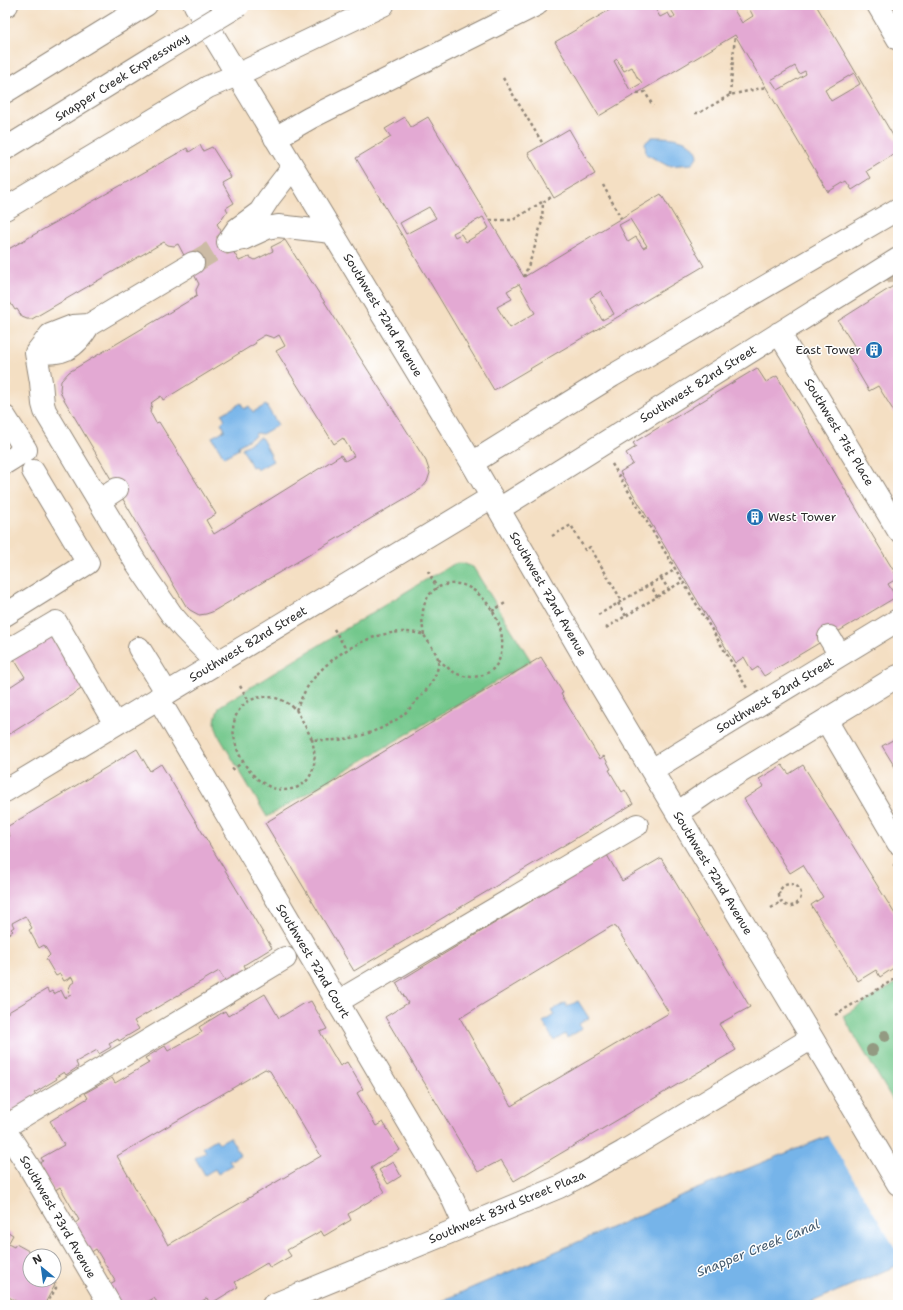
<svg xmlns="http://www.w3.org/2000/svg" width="903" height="1310" viewBox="0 0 903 1310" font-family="'Shantell Sans',sans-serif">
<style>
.green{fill:#72c78b;stroke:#4e795b}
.water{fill:#76b4e9;stroke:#50708a}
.pier{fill:#f4dfc3}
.building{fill:#e3a9d3;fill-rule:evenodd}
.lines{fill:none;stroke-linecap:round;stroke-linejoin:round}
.minor-tunnel{stroke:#ccbba5;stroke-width:22;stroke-dasharray:22 11;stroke-linecap:butt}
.minor-casing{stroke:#908577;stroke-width:24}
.highway-casing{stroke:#908577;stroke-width:24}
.path{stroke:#908577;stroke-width:2.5;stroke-dasharray:3 3;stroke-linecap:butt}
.minor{stroke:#fff;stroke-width:22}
.highway{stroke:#fff;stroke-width:22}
.highway-bridge-casing{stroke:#908577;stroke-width:24;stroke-linecap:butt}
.highway-bridge{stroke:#fff;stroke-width:22}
.tree{fill:#939a82}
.labels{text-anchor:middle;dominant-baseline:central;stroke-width:3;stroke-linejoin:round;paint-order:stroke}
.street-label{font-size:12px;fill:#2b2b2b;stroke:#fff}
.poi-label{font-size:12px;fill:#2b2b2b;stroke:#fff;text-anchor:end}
.water-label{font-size:13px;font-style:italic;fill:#455b6e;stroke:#fff}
</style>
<rect width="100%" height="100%" fill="#fff"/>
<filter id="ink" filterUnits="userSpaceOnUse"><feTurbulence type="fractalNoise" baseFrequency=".025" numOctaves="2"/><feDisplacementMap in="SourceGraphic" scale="8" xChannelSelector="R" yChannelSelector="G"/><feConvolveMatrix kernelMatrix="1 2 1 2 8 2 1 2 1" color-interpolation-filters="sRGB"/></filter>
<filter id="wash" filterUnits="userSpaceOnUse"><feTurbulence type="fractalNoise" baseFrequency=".012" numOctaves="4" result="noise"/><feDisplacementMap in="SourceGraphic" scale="16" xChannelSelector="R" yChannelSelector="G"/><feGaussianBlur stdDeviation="0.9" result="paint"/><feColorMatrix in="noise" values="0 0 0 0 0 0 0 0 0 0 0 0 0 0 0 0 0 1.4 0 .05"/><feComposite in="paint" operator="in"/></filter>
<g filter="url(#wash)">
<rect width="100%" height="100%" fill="#f4dfc3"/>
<path class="green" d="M462 563 473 567 531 661 267 817 220 738C214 724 213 721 220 706L427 579 454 564Z
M898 982V1109L843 1016Z"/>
<path class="water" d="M652 137C668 137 693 137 698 155L692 164 668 166 646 154 645 143Z
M241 403 244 409 249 406 253 412 266 405 278 425 262 434 258 433 255 434V436L238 446 239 449 224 457 212 437 225 430 221 423 225 420 222 414Z
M261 437 271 455 270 456 273 461 257 470 255 466 252 467 242 448Z
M578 1001 589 1018 579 1024 582 1029 567 1038 565 1034 554 1041 543 1022 554 1015 551 1011 565 1003 567 1007Z
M898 1108V1265L805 1305H432L645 1213 682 1195Z
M230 1137 240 1155 229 1161 232 1165 218 1174 215 1169 205 1175 195 1158 206 1152 203 1147 216 1139 219 1143Z"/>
<path class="pier" d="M896 1107 898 1111V1253L827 1135Z"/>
<g id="blocks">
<path class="building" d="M618 5H653L660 17 668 13 671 18 675 16 668 5H731L742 23 753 16 749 8 754 5H816L898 144V152L867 171 871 178 852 190 846 181 828 192 735 35 599 116 555 42ZM617 59 624 71 632 67 638 79H639L642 83 630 90 614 61ZM795 66 799 74 805 71 806 74 778 90 771 80ZM854 73 860 84 831 101 825 90Z
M405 117 411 127 428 117 524 277 661 194 704 266 494 390 356 158 391 137 385 129ZM429 207 436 218 406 234 400 223ZM483 217 489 228 466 242 461 234 455 237 453 233ZM630 219 647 246 643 248 636 237 628 242 619 225ZM519 284 535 313 510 328 497 307 512 299 507 291ZM601 291 614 314 602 320 590 298Z
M569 129 595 174 554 198 528 153Z
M200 145 203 151 212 147 231 177 222 182 234 203 226 208 228 212 224 215 221 220 217 224 239 261 249 257 255 260 273 251 271 247 285 240 426 461 430 473 427 482 421 489 212 612 206 614 199 615 190 610 186 606 62 396 60 390 61 381 69 372 197 296 196 290 199 284 178 244 174 246 168 245 164 242 32 319H27L22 317 17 309 15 310 5 294V251L187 148 189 152ZM265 335 274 338 279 335 285 346 276 351 334 444 343 438 354 456 345 461 341 455 214 534 206 520 216 514 159 422 156 423 150 412 152 404 151 403 161 396 163 400 256 343 255 341Z
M898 283V418L878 386 869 391 846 352 855 347 838 321Z
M757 368 766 382 777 376 898 578 888 584 896 597 764 676 758 667 752 671 744 657 735 663 620 472 633 464 626 453 636 447 633 443Z
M48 631 83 688 5 737V690L25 677 11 654Z
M541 657 563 693 561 694 600 759 604 756 611 769 609 770 622 792 625 790 633 804 354 971 265 823Z
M898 737V772L882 746Z
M137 749 150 771 161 764 272 948 244 965 248 973 228 985 219 971 134 1021 139 1029 119 1041 118 1039 109 1044 111 1047 99 1054 97 1050 76 1062 78 1067 66 1075 64 1072 56 1077 57 1079 34 1093 36 1096 11 1112 5 1102V1014L47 989 49 993 52 991 54 994 61 990 65 998 71 995 68 991 71 984 74 982 72 977 64 981 60 974 56 976 46 959 50 955 44 945 39 948 29 930 32 928 25 916 12 923 14 927 11 929 13 931 5 936V839L10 836 5 828Z
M782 765 789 774 803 765 898 919V950L896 951 898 954V965L880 977 876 970 858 981 811 905 823 897 803 865 790 873 744 799 764 786 759 779Z
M607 855 622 881 661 858 750 1007 719 1024 736 1050 514 1181 501 1160 478 1172 385 1017 408 1003 396 983ZM612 926 616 927 669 1013 511 1106 460 1018Z
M265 994 279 1018 304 1003 305 1004 311 1001 327 1029 320 1032 340 1066 347 1062 363 1089 357 1093 376 1126 383 1122 400 1150 371 1168 385 1192 348 1214 351 1220 324 1236 321 1231 287 1250 291 1256 270 1268 267 1263 235 1282 238 1287 210 1304 207 1298 196 1305H159L154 1298 142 1305H120L108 1285 115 1281 96 1249 90 1253 73 1225 79 1220 60 1187 54 1191 37 1164 43 1161 41 1158 64 1145 50 1121 88 1098 85 1093 112 1078 115 1083 149 1063 145 1058 165 1046 168 1051 202 1032 199 1027 225 1011 228 1016ZM265 1069 270 1071 321 1156 168 1245 117 1156Z
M393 1162 401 1176 388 1184 379 1170Z
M5 1230 13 1235 8 1244 14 1247 16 1244 38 1256H30V1280H47L55 1285 44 1305 34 1304 33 1305H23L5 1295Z"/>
</g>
</g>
<g filter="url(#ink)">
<use href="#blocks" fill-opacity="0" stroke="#908577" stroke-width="1"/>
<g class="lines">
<path class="minor-tunnel" d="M193 263 228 242
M890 265 898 278"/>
<defs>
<path id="minor" d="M195 5 472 463 601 686 812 1038 898 1184
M878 5 898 39
M5 6 7 5
M237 75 383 5
M275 138 310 118 536 5
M230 239 237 229 260 212 269 198 293 167
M228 242 243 239 267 228 278 226 332 232
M193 263 89 325 73 326 50 335 36 353 41 382 43 404 45 411 135 561 172 615 184 629 217 663
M779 333 898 530
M36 353C64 353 74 351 89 325
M5 417 26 450 5 463
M472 463 612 376 898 209
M99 501 117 489
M499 509 898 259
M5 615 88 563 33 471
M829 637 840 655
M139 648 167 693
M5 652 56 622 115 724
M158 698 449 1191 465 1226
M826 720 898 843
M652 770 898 620
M5 791 492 497
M677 813 709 791 898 676
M337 1002 637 825
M13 1122 285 958
M5 1130 28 1165 110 1305
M273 1305 465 1226 559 1187 578 1177 623 1152 812 1038"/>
<path id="highway" d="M5 92 146 5
M5 149 155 56
M5 209 208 87 237 75"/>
</defs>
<use href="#minor" class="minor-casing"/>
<use href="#highway" class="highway-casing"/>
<path class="path" d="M503 78 543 144
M637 93 645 92 653 106
M730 95 735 35
M695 113H699L730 95 766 87
M603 185 621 218
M490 220H513L542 202
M524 277 533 253 542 221 543 202 553 196
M612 464 747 688
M552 536 571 525 585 550 590 547 622 601
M428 571 437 588
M661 578 669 590
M650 584 657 597
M618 603 626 616
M492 611 507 602
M598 615 676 569
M606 628 683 581
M334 629 347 651
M424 635C420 616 422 590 445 585 452 583 459 583 466 586 491 597 510 634 499 660 493 675 475 680 460 675 451 672 445 665 438 659
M240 686 249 701
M296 710C301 699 306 687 314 678 337 649 387 623 424 635 428 642 437 653 438 659 440 669 433 680 428 688 420 697 412 707 403 715 378 734 342 744 312 739 308 732 300 715 296 710 276 689 239 693 234 723 232 729 234 735 235 741 240 767 267 798 295 788 305 785 310 778 313 769 316 759 314 749 312 739
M232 770 243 762
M895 865H894L898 873
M779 895a11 11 0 1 1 22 0a11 11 0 1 1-22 0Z
M771 908 781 902
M835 1015 898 977
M5 1300 14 1305
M48 1304 61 1305
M46 1305 56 1288 55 1283 50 1280"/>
<use href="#minor" class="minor"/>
<use href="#highway" class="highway"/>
<defs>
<path id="highway-bridge" d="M155 56 239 5"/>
</defs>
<use href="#highway-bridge" class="highway-bridge-casing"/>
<use href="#highway-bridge" class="highway-bridge"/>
</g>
<g class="tree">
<circle cx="885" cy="1036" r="6"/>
<circle cx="872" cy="1050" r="6"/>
</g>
</g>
<defs>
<symbol id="building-disc" viewBox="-11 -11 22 22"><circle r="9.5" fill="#1f6fb2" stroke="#fff"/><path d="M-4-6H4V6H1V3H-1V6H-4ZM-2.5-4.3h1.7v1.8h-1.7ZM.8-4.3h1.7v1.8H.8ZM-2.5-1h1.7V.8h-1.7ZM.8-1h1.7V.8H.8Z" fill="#fff"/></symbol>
</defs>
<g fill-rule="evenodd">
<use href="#building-disc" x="864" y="340" width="20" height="20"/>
<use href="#building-disc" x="745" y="507" width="20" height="20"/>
</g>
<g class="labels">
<g class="street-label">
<text transform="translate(122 77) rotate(-32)">Snapper Creek Expressway</text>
<text transform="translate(383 315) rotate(59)">Southwest 72nd Avenue</text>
<text transform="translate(698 384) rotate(-32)">Southwest 82nd Street</text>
<text transform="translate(839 432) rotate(59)">Southwest 71st Place</text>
<text transform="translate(548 594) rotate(60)">Southwest 72nd Avenue</text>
<text transform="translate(248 644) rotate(-31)">Southwest 82nd Street</text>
<text transform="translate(775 695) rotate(-31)">Southwest 82nd Street</text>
<text transform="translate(713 873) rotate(59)">Southwest 72nd Avenue</text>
<text transform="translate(313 961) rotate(59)">Southwest 72nd Court</text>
<text transform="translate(507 1207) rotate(-23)">Southwest 83rd Street Plaza</text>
<text transform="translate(58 1217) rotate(60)">Southwest 73rd Avenue</text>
</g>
<g class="poi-label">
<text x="861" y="350">East Tower</text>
<text x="768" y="517" text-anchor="start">West Tower</text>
</g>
<g class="water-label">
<text transform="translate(758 1248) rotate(-22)">Snapper Creek Canal</text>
</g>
</g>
<rect width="903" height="1310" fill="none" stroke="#fff" stroke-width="20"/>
<g transform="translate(42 1268) rotate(331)"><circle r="19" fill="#ffffff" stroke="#aaaaaa"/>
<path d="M0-3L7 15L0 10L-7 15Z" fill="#1f6fb2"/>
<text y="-6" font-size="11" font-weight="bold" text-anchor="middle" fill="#2b2b2b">N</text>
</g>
</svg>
